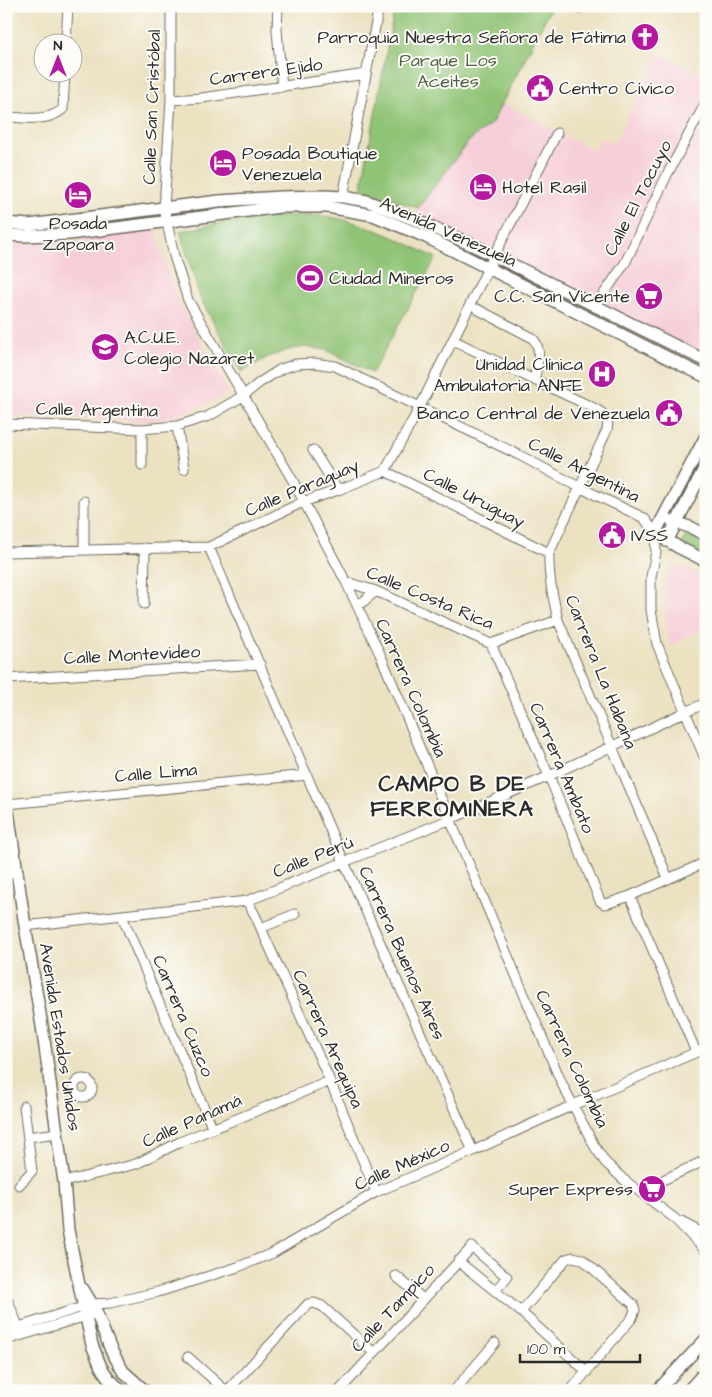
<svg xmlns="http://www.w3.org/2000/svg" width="712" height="1397" viewBox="0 0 712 1397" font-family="'Architects Daughter',sans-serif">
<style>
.built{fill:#f6cfd8}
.green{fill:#8fc375;stroke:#5d7750}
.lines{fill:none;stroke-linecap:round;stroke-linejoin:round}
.street-casing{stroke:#6f6b60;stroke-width:11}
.secondary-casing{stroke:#6f6b60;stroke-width:14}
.street{stroke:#fff;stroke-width:9}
.secondary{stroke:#fff;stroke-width:11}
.labels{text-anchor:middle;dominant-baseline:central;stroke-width:4;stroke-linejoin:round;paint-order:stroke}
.poi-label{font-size:18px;fill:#2b2b2b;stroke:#fdfcf7;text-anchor:start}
.park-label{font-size:18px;fill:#4e6045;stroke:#fdfcf7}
.street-label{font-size:18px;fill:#2b2b2b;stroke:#fdfcf7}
.district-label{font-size:22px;font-weight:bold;letter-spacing:1px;fill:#2b2b2b;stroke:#fdfcf7}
</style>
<rect width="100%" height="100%" fill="#fdfcf7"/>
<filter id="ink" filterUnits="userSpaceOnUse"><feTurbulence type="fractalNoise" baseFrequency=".02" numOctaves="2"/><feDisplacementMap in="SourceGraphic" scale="10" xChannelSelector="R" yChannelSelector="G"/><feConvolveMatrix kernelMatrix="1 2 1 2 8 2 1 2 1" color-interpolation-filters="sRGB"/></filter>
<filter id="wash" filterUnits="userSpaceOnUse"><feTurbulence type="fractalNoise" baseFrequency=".0096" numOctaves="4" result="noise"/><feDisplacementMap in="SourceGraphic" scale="20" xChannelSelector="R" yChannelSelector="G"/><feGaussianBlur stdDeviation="1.12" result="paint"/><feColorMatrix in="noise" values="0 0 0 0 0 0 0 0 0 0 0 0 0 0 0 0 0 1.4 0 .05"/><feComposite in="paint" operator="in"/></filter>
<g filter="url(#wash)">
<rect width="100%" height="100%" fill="#ece2c2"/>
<path class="built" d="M659 54 706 75V361L414 219 418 208 469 141 492 123 502 103 595 151 601 138 614 143 620 133Z
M157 229 160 250 178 300 229 393 180 416 149 421 6 416V242L33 244 73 242Z
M680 567H684L706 578V622L704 627 671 646 667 631 665 610V589L666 581 671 571 674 568Z"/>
<path class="green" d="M395 6H552L492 123 469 141 418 208 361 189Z
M280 215C294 216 309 215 323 216 364 221 400 240 436 258L372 373 327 350 305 347 291 349 268 357 241 372 200 298 180 231 237 220Z
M688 533 706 541V556L681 544Z"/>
</g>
<g filter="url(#ink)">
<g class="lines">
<defs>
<path id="street" d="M171 6V100L164 208 174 256 188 300 293 481 346 582 380 654 562 1084 595 1147 605 1162 623 1179 674 1218 706 1251
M278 6 277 30 282 87
M579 9 581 6
M66 42 68 6
M171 100 202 98 366 74
M6 117C26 117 46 123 63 109L65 72
M343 197 379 6
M595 307 625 263 667 175 706 102
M477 309 531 337C544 347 537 366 534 380
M453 340 534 380 592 407C603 413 610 416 607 430L549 553C548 576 553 597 558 620L668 878
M6 424 142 429 177 426 209 416 243 396 259 383 281 369 296 364 314 363 335 366 519 455 579 487 644 518 655 533 656 552 651 577V610L657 644 706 761
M177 426 184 469
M313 450 338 490
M142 465V429
M385 471 549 553
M84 501V550
M209 547 344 862 473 1151
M6 552 209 547 303 502 338 490 385 471 420 407 488 268 557 133
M346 582 376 591 491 644 558 620
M144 604 145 548
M358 606 376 591
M491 644 549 776 600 901 604 904 609 903 630 896 706 862
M6 679 260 664
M7 804 307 775
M6 864 16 863
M6 874 18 872
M630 896 696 1052
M247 901 255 915 330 1081 376 1192
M122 916 213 1129
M25 926 247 901 451 819 549 776 685 712 706 703
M261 928 295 914
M74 1088a9 9 0 1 1 18 0a9 9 0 1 1-18 0Z
M28 1137 57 1133
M665 1179 706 1160
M64 1182 136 1164 180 1142 330 1081
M19 1185 32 1171 24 1106
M681 1222 706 1235
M458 1261 521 1312 587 1372
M396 1276 423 1299
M6 1296 20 1331
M521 1312 566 1259 573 1257 582 1259 633 1304 635 1310 632 1318 570 1391
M6 1331 92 1304 110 1303 158 1292 238 1267 273 1253 376 1192 473 1151 573 1105 706 1048
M6 1340 90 1315
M188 1357 226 1391
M227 1391 308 1304 314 1303 322 1306 374 1353
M339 1391 472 1247 507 1277 495 1291
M454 1391 495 1343"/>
<path id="secondary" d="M6 223 29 225 219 201 281 197 324 196 343 197 367 201 418 221 481 249 706 361
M6 235 26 236 69 234 280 207H328L373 215 426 237 706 377
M706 436 655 533 678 547 706 561
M672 521 692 528 706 535
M667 541 706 465
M6 798 25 926 42 1026 64 1182 68 1230 78 1280 92 1345 101 1367 109 1379 122 1391
M83 1289 95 1309 111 1350 123 1371 145 1391
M657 1391 706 1339
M688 1391 706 1371"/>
</defs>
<use href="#street" class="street-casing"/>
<use href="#secondary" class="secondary-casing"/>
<use href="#street" class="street"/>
<use href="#secondary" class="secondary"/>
</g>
</g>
<defs>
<symbol id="church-disc" viewBox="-11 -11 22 22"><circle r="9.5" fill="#b5179e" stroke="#fdfcf7"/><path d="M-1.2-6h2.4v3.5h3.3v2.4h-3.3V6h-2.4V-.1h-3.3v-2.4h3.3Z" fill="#fff"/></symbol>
<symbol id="civic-disc" viewBox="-11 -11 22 22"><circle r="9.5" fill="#b5179e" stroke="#fdfcf7"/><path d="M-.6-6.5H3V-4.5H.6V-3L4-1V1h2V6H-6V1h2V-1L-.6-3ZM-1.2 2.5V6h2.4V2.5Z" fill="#fff"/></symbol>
<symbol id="hotel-disc" viewBox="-11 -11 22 22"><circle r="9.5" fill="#b5179e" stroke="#fdfcf7"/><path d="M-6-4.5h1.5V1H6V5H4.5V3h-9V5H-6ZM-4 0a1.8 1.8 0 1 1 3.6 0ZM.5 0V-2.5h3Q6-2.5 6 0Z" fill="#fff"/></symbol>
<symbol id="stadium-disc" viewBox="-11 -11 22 22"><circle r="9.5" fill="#b5179e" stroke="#fdfcf7"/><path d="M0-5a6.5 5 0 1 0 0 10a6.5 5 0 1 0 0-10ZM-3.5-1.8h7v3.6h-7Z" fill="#fff"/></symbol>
<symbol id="supermarket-disc" viewBox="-11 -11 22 22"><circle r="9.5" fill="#b5179e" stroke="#fdfcf7"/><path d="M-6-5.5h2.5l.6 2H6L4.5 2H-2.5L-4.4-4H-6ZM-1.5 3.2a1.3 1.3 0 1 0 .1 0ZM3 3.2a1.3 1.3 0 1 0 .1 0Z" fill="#fff"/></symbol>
<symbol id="school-disc" viewBox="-11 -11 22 22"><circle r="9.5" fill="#b5179e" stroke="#fdfcf7"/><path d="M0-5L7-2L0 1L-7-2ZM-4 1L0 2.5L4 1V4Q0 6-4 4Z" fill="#fff"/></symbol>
<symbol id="hospital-disc" viewBox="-11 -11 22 22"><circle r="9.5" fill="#b5179e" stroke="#fdfcf7"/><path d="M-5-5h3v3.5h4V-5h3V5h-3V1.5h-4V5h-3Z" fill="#fff"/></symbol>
</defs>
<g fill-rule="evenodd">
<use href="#church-disc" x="629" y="21" width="32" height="32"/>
<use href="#civic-disc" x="524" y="72" width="32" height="32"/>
<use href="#hotel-disc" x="207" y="147" width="32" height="32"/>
<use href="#hotel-disc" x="467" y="171" width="32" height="32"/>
<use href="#hotel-disc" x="62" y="179" width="32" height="32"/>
<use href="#stadium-disc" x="294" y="262" width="32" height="32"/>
<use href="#supermarket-disc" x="633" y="280" width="32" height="32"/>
<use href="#school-disc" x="89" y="331" width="32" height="32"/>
<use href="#hospital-disc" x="586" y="358" width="32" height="32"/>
<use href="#civic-disc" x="653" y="397" width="32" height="32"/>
<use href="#civic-disc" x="596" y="519" width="32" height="32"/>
<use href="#supermarket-disc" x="636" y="1173" width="32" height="32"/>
</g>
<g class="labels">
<g class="poi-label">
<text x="626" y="37" text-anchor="end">Parroquia Nuestra Señora de Fátima</text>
<text x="559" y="88">Centro Cívico</text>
<text x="242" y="153">Posada Boutique<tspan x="242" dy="21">Venezuela</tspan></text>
<text x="502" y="187">Hotel Rasil</text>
<text x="78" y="223" text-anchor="middle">Posada<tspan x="78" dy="21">Zapoara</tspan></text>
<text x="329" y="278">Ciudad Mineros</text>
<text x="630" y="296" text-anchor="end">C.C. San Vicente</text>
<text x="124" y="337">A.C.U.E.<tspan x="124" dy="21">Colegio Nazaret</tspan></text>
<text x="583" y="364" text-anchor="end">Unidad Clínica<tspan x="583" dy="21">Ambulatoria ANFE</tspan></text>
<text x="650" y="413" text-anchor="end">Banco Central de Venezuela</text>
<text x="631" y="535">IVSS</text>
<text x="633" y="1189" text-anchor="end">Super Express</text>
</g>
<g class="park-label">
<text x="448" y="60">Parque Los<tspan x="448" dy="21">Aceites</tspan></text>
</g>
<g class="street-label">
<text transform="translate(266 72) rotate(-8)">Carrera Ejido</text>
<text transform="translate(152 107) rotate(-88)">Calle San Cristóbal</text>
<text transform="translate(638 198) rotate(-63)">Calle El Tocuyo</text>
<text transform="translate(448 232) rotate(24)">Avenida Venezuela</text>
<text transform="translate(97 410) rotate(1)">Calle Argentina</text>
<text transform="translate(584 470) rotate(27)">Calle Argentina</text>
<text transform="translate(302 488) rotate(-23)">Calle Paraguay</text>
<text transform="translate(474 498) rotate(27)">Calle Uruguay</text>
<text transform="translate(430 598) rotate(23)">Calle Costa Rica</text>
<text transform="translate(132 655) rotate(-3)">Calle Montevideo</text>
<text transform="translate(601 672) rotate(68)">Carrera La Habana</text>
<text transform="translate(411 688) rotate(66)">Carrera Colombia</text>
<text transform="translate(562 768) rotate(67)">Carrera Ambato</text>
<text transform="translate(156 773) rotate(-5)">Calle Lima</text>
<text transform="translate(313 857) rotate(-22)">Calle Perú</text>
<text transform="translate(402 953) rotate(66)">Carrera Buenos Aires</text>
<text transform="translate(183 1016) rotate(67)">Carrera Cuzco</text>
<text transform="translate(60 1037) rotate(81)">Avenida Estados Unidos</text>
<text transform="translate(328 1039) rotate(66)">Carrera Arequipa</text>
<text transform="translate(572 1059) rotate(65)">Carrera Colombia</text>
<text transform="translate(192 1121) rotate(-24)">Calle Panamá</text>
<text transform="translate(402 1165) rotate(-24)">Calle México</text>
<text transform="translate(393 1308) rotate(-47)">Calle Tampico</text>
</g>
<g class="district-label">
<text x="452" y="784">CAMPO B DE<tspan x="452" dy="25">FERROMINERA</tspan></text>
</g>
</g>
<rect width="712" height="1397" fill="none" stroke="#fdfcf7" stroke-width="25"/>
<g transform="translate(58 58)"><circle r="24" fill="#fdfcf7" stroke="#a9a8a5"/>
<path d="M0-4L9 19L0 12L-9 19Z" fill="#b5179e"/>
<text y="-8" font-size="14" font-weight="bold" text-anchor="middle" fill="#2b2b2b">N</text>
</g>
<path d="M520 1354v8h120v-8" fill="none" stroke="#2b2b2b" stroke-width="2.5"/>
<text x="527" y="1354" font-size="15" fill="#2b2b2b" stroke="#fdfcf7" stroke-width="4" paint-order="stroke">100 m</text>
</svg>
